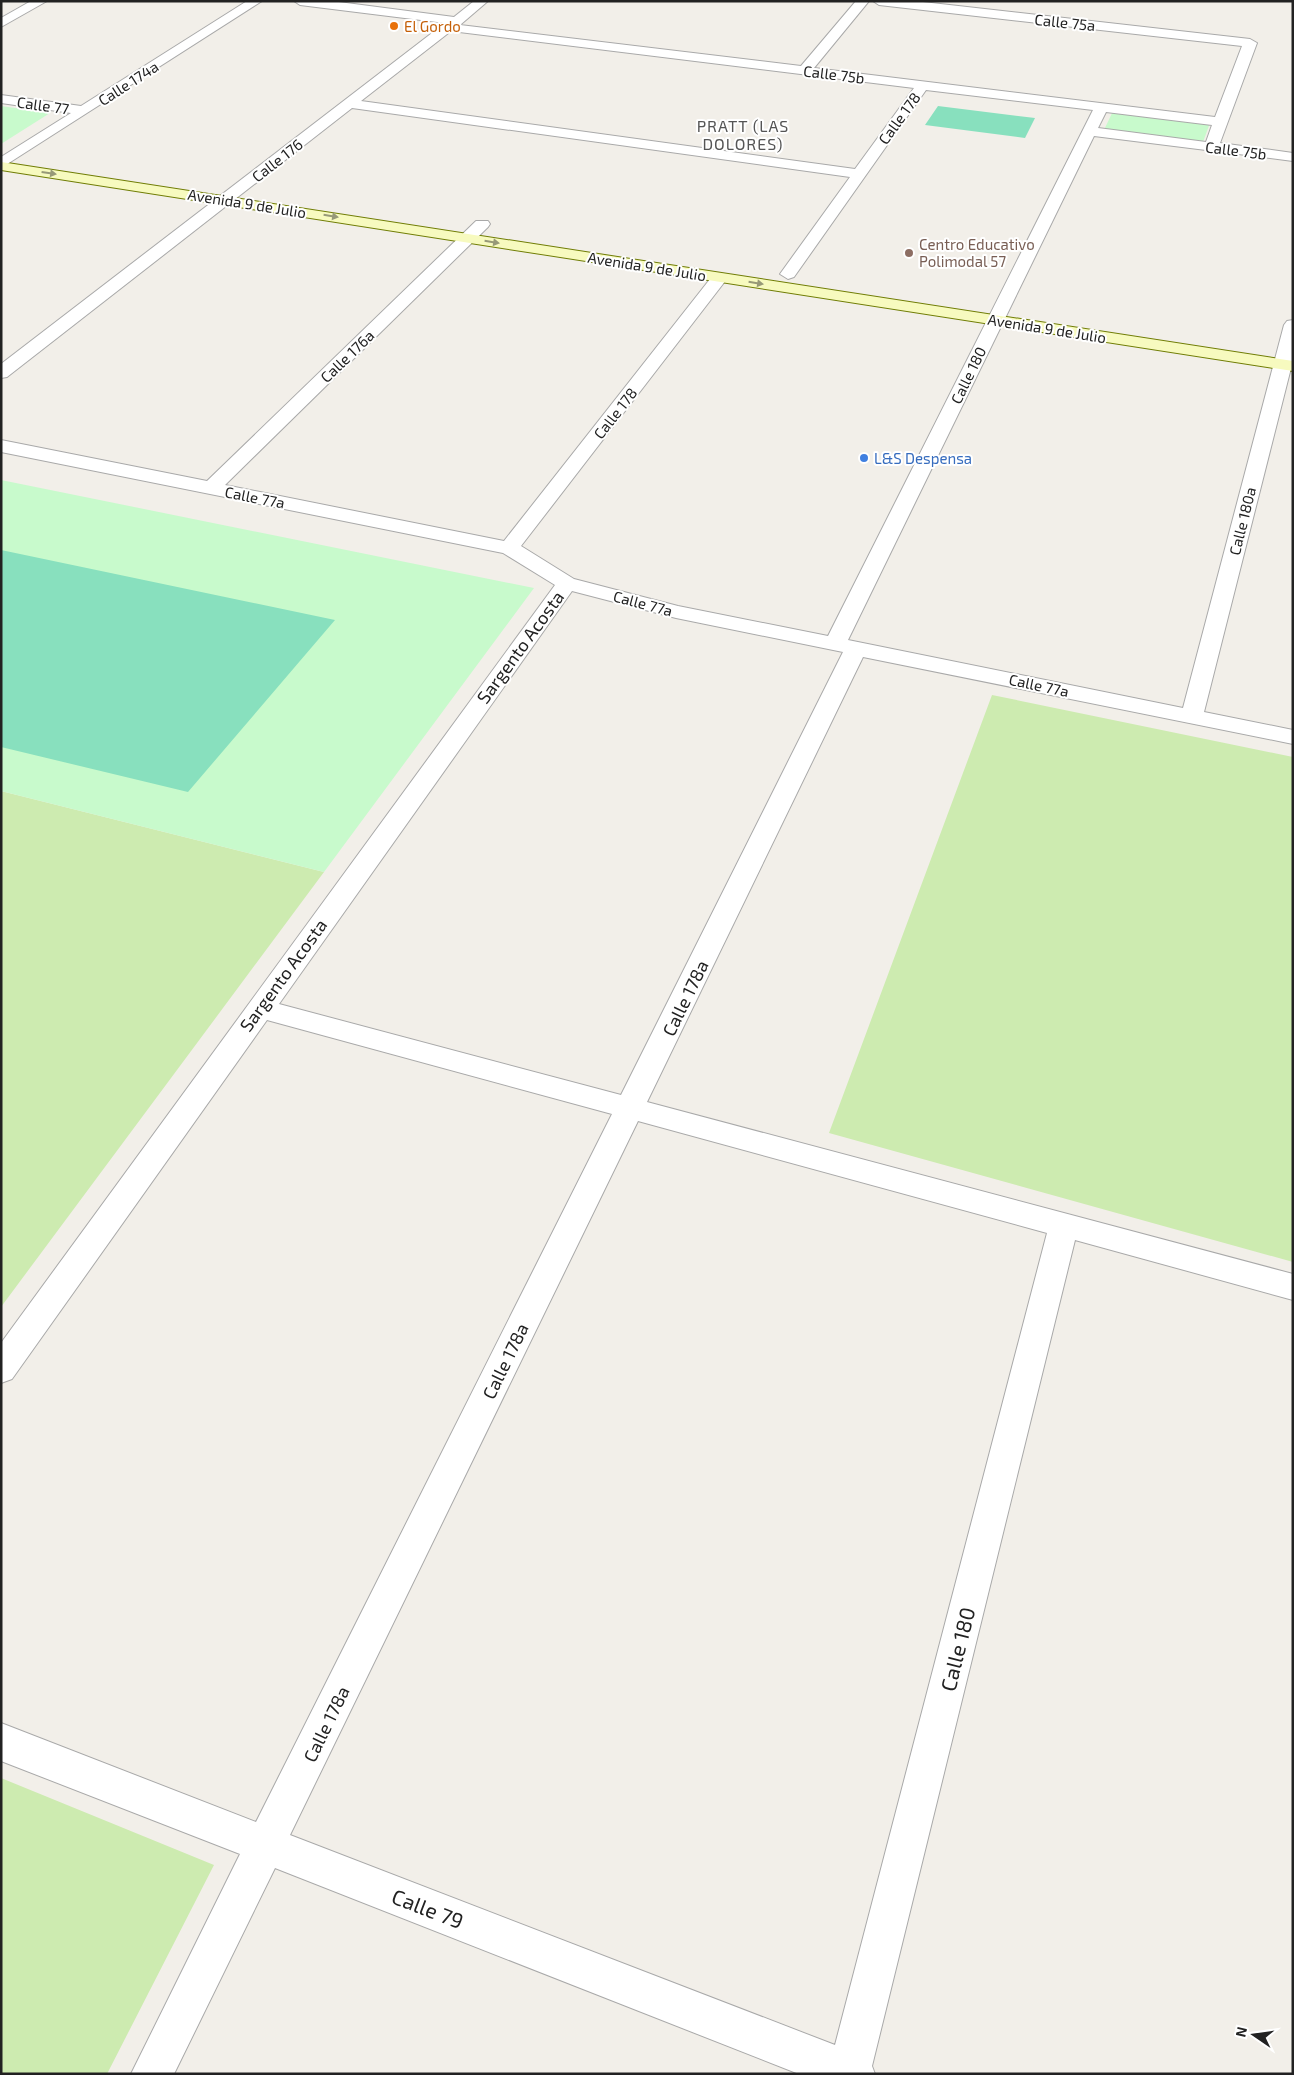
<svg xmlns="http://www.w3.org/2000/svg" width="1294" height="2075" viewBox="0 0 1294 2075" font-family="'Exo 2',sans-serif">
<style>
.grass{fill:#cdebb0}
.park{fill:#c8facc}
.pitch{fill:#88e0be}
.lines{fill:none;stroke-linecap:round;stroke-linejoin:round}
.street-casing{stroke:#a9a9a9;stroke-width:2}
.secondary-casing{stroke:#707d05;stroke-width:2}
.street{fill:#fff;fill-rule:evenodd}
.secondary{fill:#f7fabf;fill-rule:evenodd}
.oneway{fill:#979978}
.food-dot{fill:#e8710a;stroke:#fff;stroke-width:2}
.education-dot{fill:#8d6e63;stroke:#fff;stroke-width:2}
.shop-dot{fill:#3f7fe0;stroke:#fff;stroke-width:2}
.labels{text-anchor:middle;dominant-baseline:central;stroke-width:4;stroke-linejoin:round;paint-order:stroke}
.far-street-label{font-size:15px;fill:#222;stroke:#fff}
.far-food-label{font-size:15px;fill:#c56008;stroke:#fff;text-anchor:start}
.far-education-label{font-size:15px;fill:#785e54;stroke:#fff;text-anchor:start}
.far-shop-label{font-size:15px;fill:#366cbe;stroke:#fff;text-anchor:start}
.far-neighbourhood-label{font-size:16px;letter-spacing:1px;fill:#555;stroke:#fff}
.street-label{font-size:18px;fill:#222;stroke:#fff}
.near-street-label{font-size:21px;fill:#222;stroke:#fff}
</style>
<rect width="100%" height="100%" fill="#f2efe9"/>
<path class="grass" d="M992 695 1293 757V1262L829 1133Z
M1 791 324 872 1 1307Z
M1 1778 214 1865 107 2074H1Z"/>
<path class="park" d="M1 106 50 113 1 144Z
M1113 111 1210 123 1203 142 1104 130Z
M1 480 534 588 324 872 1 791Z"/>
<path class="pitch" d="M938 106 1035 118 1025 138 925 125Z
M1 550 335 620 188 792 1 747Z"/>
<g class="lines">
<defs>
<path id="street" d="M31 1H47L1 27V18Z
M247 1H262L1 168V157L71 113 1 103V95L81 106Z
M294 1H331L454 17 474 1H488L460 25 801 66 856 1H869L814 68 1215 117 1242 46 879 5 873 1H914L1250 39 1257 43 1220 143 1293 153V161L1094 136 848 640 1183 708 1284 325 1287 321 1293 320V360L1204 712 1293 730V744L863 657 647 1102 1293 1274V1300L1075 1240 872 2066 875 2074H799L275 1868 174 2074H131L240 1854 1 1761V1723L256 1822 612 1114 267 1020 12 1379 1 1383V1343L555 585 503 553 1 452V440L207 481 476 221H488L490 224 488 227 225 485 504 541 714 274H726L728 277 726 280 521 546 574 579 678 606 828 636 1093 110 926 90 794 277 788 279 780 274 850 177 352 108 7 377 1 378V364L445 23 300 5ZM451 31 914 88 855 169 361 101ZM1106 112 1212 125 1206 142 1098 128ZM572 591 676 618 843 652 621 1095 279 1004ZM638 1121 1047 1233 835 2045 290 1835Z"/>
<path id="secondary" d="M1 162 1293 361V371L1 170Z"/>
</defs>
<use href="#street" class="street-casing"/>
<use href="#secondary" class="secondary-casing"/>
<use href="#street" class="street"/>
<use href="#secondary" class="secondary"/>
</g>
<defs><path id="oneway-solid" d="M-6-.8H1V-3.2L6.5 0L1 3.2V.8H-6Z" transform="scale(1.25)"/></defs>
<g class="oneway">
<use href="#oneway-solid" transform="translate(49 173) rotate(8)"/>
<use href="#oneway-solid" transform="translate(331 216) rotate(9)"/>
<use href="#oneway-solid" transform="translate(492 242) rotate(9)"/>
<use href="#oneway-solid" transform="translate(756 283) rotate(9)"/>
</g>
<circle class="food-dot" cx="394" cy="26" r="5"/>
<circle class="education-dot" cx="909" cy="253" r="5"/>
<circle class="shop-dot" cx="864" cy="458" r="5"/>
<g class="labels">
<g class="far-street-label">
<text transform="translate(1065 22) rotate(6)">Calle 75a</text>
<text transform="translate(834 74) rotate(7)">Calle 75b</text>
<text transform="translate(128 83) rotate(-33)">Calle 174a</text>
<text transform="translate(43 105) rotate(8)">Calle 77</text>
<text transform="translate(899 118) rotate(-54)">Calle 178</text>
<text transform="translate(1236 150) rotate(7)">Calle 75b</text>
<text transform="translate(277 160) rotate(-38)">Calle 176</text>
<text transform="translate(247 203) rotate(9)">Avenida 9 de Julio</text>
<text transform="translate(647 266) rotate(9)">Avenida 9 de Julio</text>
<text transform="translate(1047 328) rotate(9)">Avenida 9 de Julio</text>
<text transform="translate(347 356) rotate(-44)">Calle 176a</text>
<text transform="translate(968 375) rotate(-64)">Calle 180</text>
<text transform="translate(615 413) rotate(-52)">Calle 178</text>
<text transform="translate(255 497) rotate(11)">Calle 77a</text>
<text transform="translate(1242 521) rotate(-76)">Calle 180a</text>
<text transform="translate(643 603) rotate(15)">Calle 77a</text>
<text transform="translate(1039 685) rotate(12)">Calle 77a</text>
</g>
<g class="far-food-label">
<text x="404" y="26">El Gordo</text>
</g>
<g class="far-education-label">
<text x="919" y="244">Centro Educativo<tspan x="919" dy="17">Polimodal 57</tspan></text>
</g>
<g class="far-shop-label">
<text x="874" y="458">L&amp;S Despensa</text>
</g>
<g class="far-neighbourhood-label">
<text x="743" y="125">PRATT (LAS<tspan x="743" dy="18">DOLORES)</tspan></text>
</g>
<g class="street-label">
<text transform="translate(520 647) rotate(-54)">Sargento Acosta</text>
<text transform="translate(283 975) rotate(-54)">Sargento Acosta</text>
<text transform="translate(685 998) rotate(-64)">Calle 178a</text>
<text transform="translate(505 1361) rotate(-64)">Calle 178a</text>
<text transform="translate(326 1724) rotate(-64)">Calle 178a</text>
</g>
<g class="near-street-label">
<text transform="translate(957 1649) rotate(-76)">Calle 180</text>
<text transform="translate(428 1908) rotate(21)">Calle 79</text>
</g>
</g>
<rect width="1294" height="2075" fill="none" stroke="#222222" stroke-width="5"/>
<g transform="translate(1254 2035) rotate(283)" stroke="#ffffff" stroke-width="4" paint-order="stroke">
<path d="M0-4L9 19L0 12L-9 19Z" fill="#222222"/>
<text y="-8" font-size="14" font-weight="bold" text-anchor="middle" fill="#222222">N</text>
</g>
</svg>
